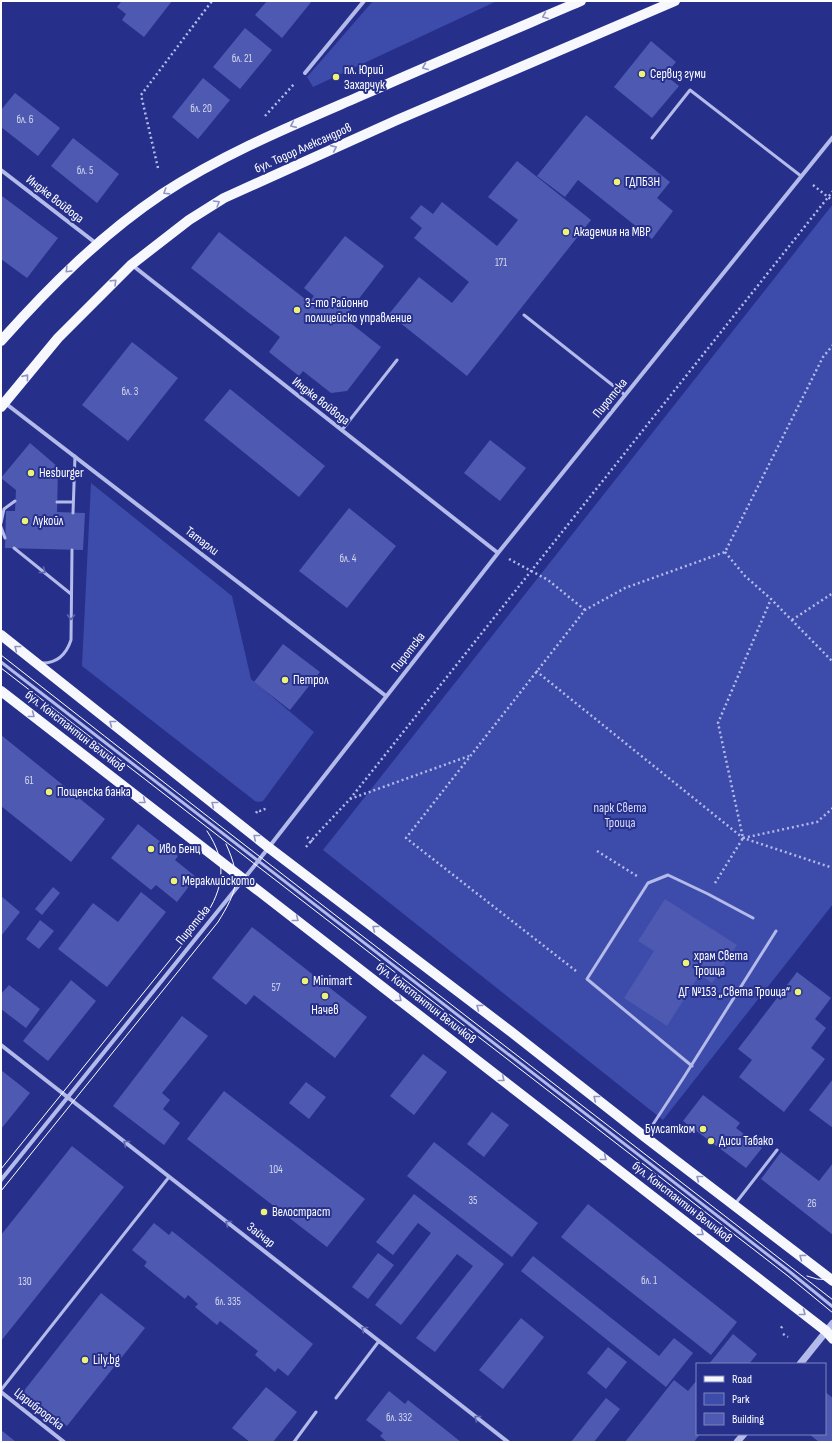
<svg xmlns="http://www.w3.org/2000/svg" width="834" height="1443" viewBox="0 0 834 1443" font-family="'Sofia Sans Condensed',sans-serif">
<style>
.green{fill:#3d4baa}
.building{fill:#4e5ab2}
.lines{fill:none;stroke-linecap:round;stroke-linejoin:round}
.path{stroke:#b4baea;stroke-width:2.5;stroke-dasharray:2 3;stroke-linecap:butt}
.service{stroke:#b4baea;stroke-width:3}
.minor{stroke:#b4baea;stroke-width:4}
.tertiary{stroke:#b4baea;stroke-width:7}
.primary{stroke:#f7f8fe;stroke-width:10}
.tram{stroke:#fff;stroke-width:1}
.oneway{stroke:#8e94c4}
.oneway2{stroke:#5f67b1}
.poi-dot{fill:#eef378;stroke:#26308b;stroke-width:1.5}
.labels{text-anchor:middle;dominant-baseline:central;stroke-width:4;stroke-linejoin:round;paint-order:stroke}
.number-label{font-size:11px;fill:#d3d6ec}
.poi-label{font-size:13px;fill:#fff;stroke:#26308b;text-anchor:start}
.street-label{font-size:13px;fill:#fff;stroke:#26308b}
.park-label{font-size:13px;fill:#d8dcf8;stroke:#26308b}
</style>
<rect width="100%" height="100%" fill="#26308b"/>
<path class="green" d="M373 1H497L313 87 307 77Z
M833 204V904L663 1120 323 850Z
M91 483 232 596 251 679 314 732 263 801 259 802 255 801 82 666Z"/>
<path class="building" d="M119 1H172L144 37 122 20 126 14 117 7 121 2Z
M267 1H312L282 38 255 15Z
M245 28 272 50 240 89 213 67Z
M651 41 676 62 665 75 679 86 652 118 614 87Z
M203 78 230 100 198 139 172 117Z
M15 93 60 128 38 156 1 127V110Z
M586 115 670 182 657 198 673 211 652 239 578 180 565 197 537 176Z
M73 138 119 174 97 203 51 166Z
M517 161 591 220 467 376 389 314 419 277 452 303 469 282 414 238 422 228 410 218 421 205 433 214 442 202 497 246 518 220 488 197Z
M2 196 58 238 27 278 1 259Z
M219 232 309 302 314 296 304 288 345 236 384 266 344 318 381 347 347 391 331 393 303 371 299 376 269 352 280 337 191 268Z
M132 342 178 378 128 441 82 405Z
M230 389 325 466 299 497 204 420Z
M490 440 526 468 500 501 464 473Z
M30 443 58 467 57 512 85 513 83 550 5 548 6 511H15L16 490 1 478Z
M349 508 396 546 347 608 299 571Z
M283 644 320 672 290 710 254 682Z
M1 735 105 819 71 862 1 806Z
M138 824 178 856 175 860 196 877 177 902 156 885 151 890 111 858Z
M53 887 60 893 42 915 35 909Z
M141 892 166 912 107 987 58 949 93 903 118 922Z
M1 896 20 912 1 936Z
M665 899 737 945 712 983 700 974 667 1026 624 998 654 951 638 941Z
M40 920 54 931 39 949 26 939Z
M252 927 367 1017 335 1058 254 995 246 1005 212 978Z
M797 972 831 998 815 1019 826 1028 811 1048 825 1059 784 1112 739 1077 752 1060 738 1049Z
M71 980 96 1001 48 1061 23 1041Z
M9 985 40 1009 26 1028 1 1009V994Z
M182 1016 208 1036 162 1093 170 1100 163 1109 180 1123 164 1145 113 1106Z
M423 1054 447 1072 414 1115 390 1096Z
M1 1070 30 1093 1 1129Z
M833 1079V1128L809 1110Z
M306 1082 326 1097 309 1119 289 1103Z
M224 1091 365 1199 327 1247 187 1139Z
M703 1095 740 1123 736 1128 762 1148 746 1168 683 1121Z
M492 1112 509 1125 484 1157 467 1144Z
M434 1142 538 1223 512 1257 407 1176Z
M72 1146 124 1187 1 1341V1235Z
M781 1152 819 1181 833 1163V1235L761 1179Z
M414 1194 504 1264 435 1352 416 1338 473 1266 457 1254 401 1325 375 1305 431 1233 418 1223 393 1255 376 1242Z
M588 1204 737 1322 711 1355 561 1237Z
M154 1223 169 1235 172 1231 313 1344 288 1376 278 1368 275 1372 255 1355 258 1351 220 1321 217 1325 195 1307 198 1304 188 1295 185 1299 144 1266 147 1262 132 1250Z
M378 1253 394 1265 368 1299 352 1287Z
M533 1256 659 1356 674 1338 693 1353 666 1387 521 1271Z
M101 1293 145 1328 67 1426 23 1392Z
M521 1318 544 1337 503 1389 479 1370Z
M733 1334 757 1354 749 1364H709Z
M608 1347 627 1362 606 1389 587 1373Z
M674 1380 688 1391 697 1380V1434H700L694 1442H625Z
M266 1387 297 1412 273 1442H250L232 1428Z
M389 1391 405 1404 408 1400 461 1442H387L380 1436 383 1433 366 1420Z
M825 1392 833 1398V1442H819L809 1434H825Z
M606 1398 620 1409 594 1442H571Z
M1 1430 16 1442H1Z"/>
<g class="lines">
<path class="path" d="M265 116 295 83
M158 168 141 95 212 1
M813 185 833 201
M725 552 745 576 771 599 833 662
M509 559 548 580 585 610
M792 620 833 593
M536 671 743 838 833 868
M350 799 833 191
M256 813 258 810 260 811 264 809 266 810
M307 837 314 843
M743 838 817 822 833 808
M306 847 318 833 350 799 469 756
M597 851 637 876
M715 883 743 838 718 723 771 599
M576 971 406 838 585 610 625 588 725 552 823 357 833 345
M781 1328 784 1324
M783 1334 788 1337"/>
<path class="service" d="M652 138 690 90 801 176
M524 315 625 395
M342 430 397 360
M57 502H73
M73 513 75 456
M1 523 4 509 15 501
M1 527 5 538
M14 548 71 594
M1 662 790 1272 833 1307
M40 663C56 664 66 655 71 640L72 550
M692 1066 587 979 648 883 668 875 708 894 753 918
M646 1135 684 1077 776 931
M735 1204 777 1150
M1 1390 169 1177
M336 1398 379 1341
M294 1442 316 1412"/>
<path class="minor" d="M305 73 364 1
M1 170 97 244
M132 265 498 553
M5 403 386 696
M1 1045 508 1442
M1 1180 255 865 498 553 833 137
M1 1392 64 1442"/>
<path class="tertiary" d="M800 1364 833 1323
M737 1442 744 1434"/>
<path class="primary" d="M1 341C49 287 101 235 162 194 223 154 291 126 358 97 432 64 506 33 581 1
M1 407 58 338 131 265 189 220 224 198 397 120 675 1
M1 635 268 847 510 1031 645 1137 833 1281
M1 691 826 1331 833 1339"/>
<path class="tram" d="M1 655C277 872 556 1084 833 1300
M1 668 788 1276 833 1313
M1 1169 204 918C224 888 228 862 207 831
M1 1191 218 922C237 891 242 879 226 844
M807 1276 817 1279 833 1280"/>
</g>
<defs><path id="oneway-chevron" d="M-2-3.5L2.5 0L-2 3.5" fill="none" stroke-width="1.6" stroke-linecap="round" stroke-linejoin="round"/></defs>
<g class="oneway">
<use href="#oneway-chevron" transform="translate(545 16) rotate(157)"/>
<use href="#oneway-chevron" transform="translate(425 67) rotate(157)"/>
<use href="#oneway-chevron" transform="translate(293 125) rotate(156)"/>
<use href="#oneway-chevron" transform="translate(334 148) rotate(-24)"/>
<use href="#oneway-chevron" transform="translate(166 192) rotate(148)"/>
<use href="#oneway-chevron" transform="translate(217 203) rotate(-31)"/>
<use href="#oneway-chevron" transform="translate(68 270) rotate(135)"/>
<use href="#oneway-chevron" transform="translate(114 282) rotate(-44)"/>
<use href="#oneway-chevron" transform="translate(26 377) rotate(-51)"/>
<use href="#oneway-chevron" transform="translate(17 648) rotate(-142)"/>
<use href="#oneway-chevron" transform="translate(32 715) rotate(38)"/>
<use href="#oneway-chevron" transform="translate(112 723) rotate(-142)"/>
<use href="#oneway-chevron" transform="translate(143 801) rotate(38)"/>
<use href="#oneway-chevron" transform="translate(214 804) rotate(-142)"/>
<use href="#oneway-chevron" transform="translate(256 837) rotate(-141)"/>
<use href="#oneway-chevron" transform="translate(296 919) rotate(38)"/>
<use href="#oneway-chevron" transform="translate(375 928) rotate(-143)"/>
<use href="#oneway-chevron" transform="translate(399 999) rotate(38)"/>
<use href="#oneway-chevron" transform="translate(479 1007) rotate(-143)"/>
<use href="#oneway-chevron" transform="translate(502 1079) rotate(38)"/>
<use href="#oneway-chevron" transform="translate(596 1098) rotate(-142)"/>
<use href="#oneway-chevron" transform="translate(604 1158) rotate(38)"/>
<use href="#oneway-chevron" transform="translate(699 1178) rotate(-142)"/>
<use href="#oneway-chevron" transform="translate(701 1233) rotate(38)"/>
<use href="#oneway-chevron" transform="translate(802 1257) rotate(-143)"/>
<use href="#oneway-chevron" transform="translate(803 1313) rotate(38)"/>
</g>
<g class="oneway2">
<use href="#oneway-chevron" transform="translate(43 571) rotate(38)"/>
<use href="#oneway-chevron" transform="translate(71 617) rotate(91)"/>
<use href="#oneway-chevron" transform="translate(126 1143) rotate(-142)"/>
<use href="#oneway-chevron" transform="translate(228 1223) rotate(-142)"/>
<use href="#oneway-chevron" transform="translate(364 1329) rotate(-142)"/>
<use href="#oneway-chevron" transform="translate(477 1418) rotate(-142)"/>
</g>
<g class="poi-dot">
<circle cx="642" cy="74" r="4"/>
<circle cx="336" cy="77" r="4"/>
<circle cx="617" cy="182" r="4"/>
<circle cx="566" cy="232" r="4"/>
<circle cx="297" cy="310" r="4"/>
<circle cx="31" cy="473" r="4"/>
<circle cx="25" cy="521" r="4"/>
<circle cx="285" cy="680" r="4"/>
<circle cx="49" cy="792" r="4"/>
<circle cx="151" cy="849" r="4"/>
<circle cx="174" cy="881" r="4"/>
<circle cx="686" cy="963" r="4"/>
<circle cx="305" cy="981" r="4"/>
<circle cx="798" cy="992" r="4"/>
<circle cx="325" cy="996" r="4"/>
<circle cx="703" cy="1129" r="4"/>
<circle cx="711" cy="1141" r="4"/>
<circle cx="264" cy="1212" r="4"/>
<circle cx="85" cy="1360" r="4"/>
</g>
<g class="labels">
<g class="number-label">
<text x="242" y="58">бл. 21</text>
<text x="201" y="108">бл. 20</text>
<text x="25" y="119">бл. 6</text>
<text x="85" y="170">бл. 5</text>
<text x="501" y="262">171</text>
<text x="130" y="391">бл. 3</text>
<text x="348" y="558">бл. 4</text>
<text x="29" y="780">61</text>
<text x="276" y="987">57</text>
<text x="276" y="1169">104</text>
<text x="473" y="1200">35</text>
<text x="812" y="1203">26</text>
<text x="649" y="1280">бл. 1</text>
<text x="25" y="1281">130</text>
<text x="228" y="1301">бл. 335</text>
<text x="399" y="1417">бл. 332</text>
</g>
<g class="poi-label">
<text x="344" y="70">пл. Юрий<tspan x="344" dy="15">Захарчук</tspan></text>
<text x="650" y="74">Сервиз гуми</text>
<text x="625" y="182">ГДПБЗН</text>
<text x="574" y="232">Академия на МВР</text>
<text x="305" y="303">3-то Районно<tspan x="305" dy="15">полицейско управление</tspan></text>
<text x="39" y="473">Hesburger</text>
<text x="33" y="521">Лукойл</text>
<text x="293" y="680">Петрол</text>
<text x="57" y="792">Пощенска банка</text>
<text x="159" y="849">Иво Бенц</text>
<text x="182" y="881">Мераклийското</text>
<text x="694" y="956">храм Света<tspan x="694" dy="15">Троица</tspan></text>
<text x="313" y="981">Minimart</text>
<text x="790" y="992" text-anchor="end">ДГ №153 „Света Троица“</text>
<text x="325" y="1010" text-anchor="middle">Начев</text>
<text x="695" y="1129" text-anchor="end">Булсатком</text>
<text x="719" y="1141">Диси Табако</text>
<text x="272" y="1212">Велостраст</text>
<text x="93" y="1360">Lily.bg</text>
</g>
<g class="street-label">
<text transform="translate(303 148) rotate(-24)">бул. Тодор Александров</text>
<text transform="translate(55 199) rotate(38)">Индже войвода</text>
<text transform="translate(610 398) rotate(-51)">Пиротска</text>
<text transform="translate(321 401) rotate(38)">Индже войвода</text>
<text transform="translate(202 541) rotate(37)">Татарли</text>
<text transform="translate(408 652) rotate(-52)">Пиротска</text>
<text transform="translate(75 731) rotate(38)">бул. Константин Величков</text>
<text transform="translate(193 925) rotate(-51)">Пиротска</text>
<text transform="translate(426 1003) rotate(38)">бул. Константин Величков</text>
<text transform="translate(682 1202) rotate(38)">бул. Константин Величков</text>
<text transform="translate(261 1235) rotate(38)">Зайчар</text>
<text transform="translate(39 1409) rotate(38)">Царибродска</text>
</g>
<g class="park-label">
<text x="620" y="808">парк Света<tspan x="620" dy="15">Троица</tspan></text>
</g>
</g>
<rect width="834" height="1443" fill="none" stroke="#ffffff" stroke-width="4"/>
<rect x="696" y="1363" width="130" height="72" fill="#26308b" stroke="#7d83b9"/>
<rect x="704" y="1376" width="20" height="6" fill="#f7f8fe" stroke="#7d83b9"/>
<text x="732" y="1383" font-size="12" fill="#ffffff">Road</text>
<rect x="704" y="1393" width="20" height="12" fill="#3d4baa" stroke="#7d83b9"/>
<text x="732" y="1403" font-size="12" fill="#ffffff">Park</text>
<rect x="704" y="1413" width="20" height="12" fill="#4e5ab2" stroke="#7d83b9"/>
<text x="732" y="1423" font-size="12" fill="#ffffff">Building</text>
</svg>
